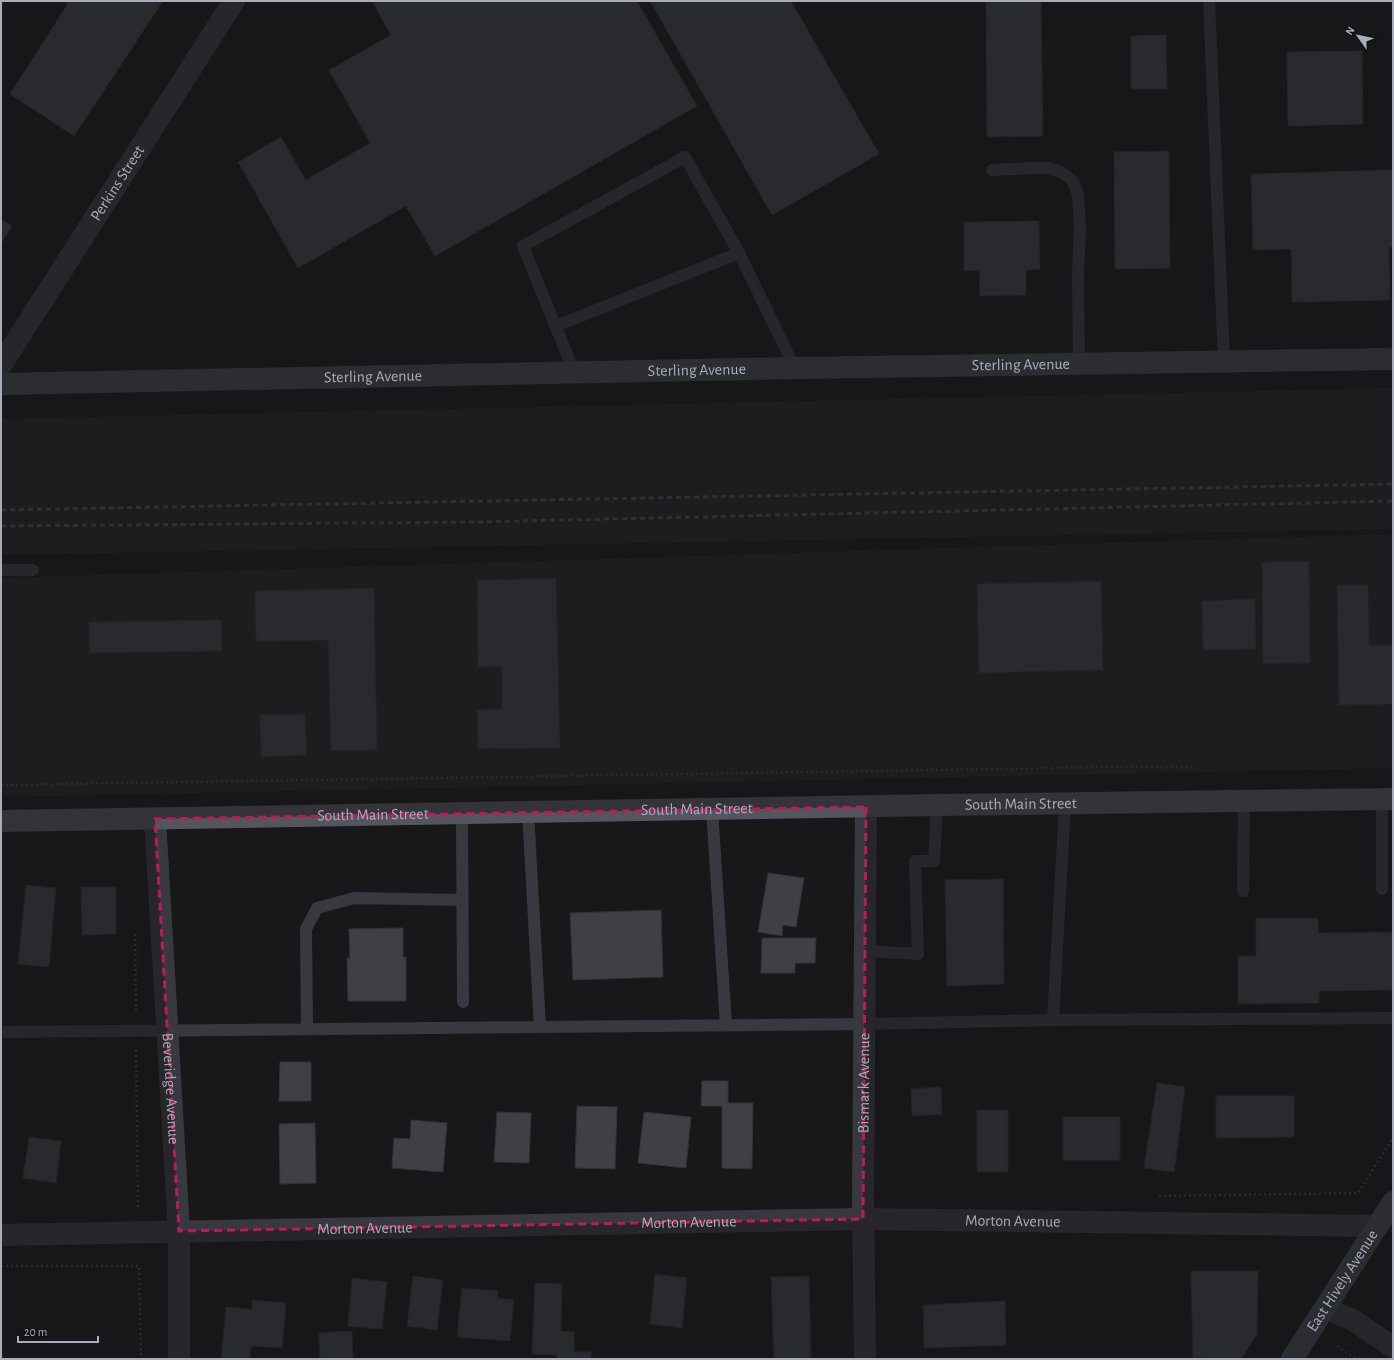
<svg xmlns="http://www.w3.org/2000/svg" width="1394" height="1360" viewBox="0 0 1394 1360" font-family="'Alegreya Sans',sans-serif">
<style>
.built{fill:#242427}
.building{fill:#3f4045;stroke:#323236}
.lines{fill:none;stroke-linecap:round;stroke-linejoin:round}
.path{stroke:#3e4047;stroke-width:2.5;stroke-dasharray:2 3;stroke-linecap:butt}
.lane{stroke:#383940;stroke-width:12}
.street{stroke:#383940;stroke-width:22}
.secondary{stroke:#464850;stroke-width:22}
.primary{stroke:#54555f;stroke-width:22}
.rail{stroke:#4b4d55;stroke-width:3;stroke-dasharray:5 4;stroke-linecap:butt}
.marked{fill:none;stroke:#c2185b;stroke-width:3;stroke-dasharray:8 5;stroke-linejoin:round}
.labels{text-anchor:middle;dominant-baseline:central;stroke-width:3.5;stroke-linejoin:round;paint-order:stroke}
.street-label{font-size:16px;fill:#a9adbb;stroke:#131315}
</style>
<rect width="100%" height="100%" fill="#18181a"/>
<path class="built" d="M1393 388V529L1 555V419Z
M1393 534V768L1 797V578Z"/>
<path class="building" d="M66 1H163L74 136 10 94 67 5Z
M372 1H637L697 106 435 256 406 206 298 268 238 162 281 137 306 180 370 143 329 70 391 35Z
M650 1H791L879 154 772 215Z
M986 1H1041L1043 136 987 137Z
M1166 35 1167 89H1131V36Z
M1362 51 1363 124 1288 126 1287 52Z
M1169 151 1170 268 1115 269 1114 152Z
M1393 170V247H1389L1390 300 1292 302 1291 249 1253 250 1251 174Z
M1 219 12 226 1 244Z
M1039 221 1040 269 1026 270V295L980 296 979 270 964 271V222Z
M1309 561 1310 663 1263 664 1262 562Z
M556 578 560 748 478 749 477 710 502 709V666L478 667 477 580Z
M1101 581 1103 670 979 673 977 584Z
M1337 585H1368L1369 645H1393V704L1339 705Z
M374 588 377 750 331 751 328 640 256 641 255 591Z
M1255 599 1256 649 1203 650 1202 601Z
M221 620 222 651 89 653V622Z
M305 714 307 755 261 757 260 715Z
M768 873 804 878 796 927 783 925 782 936 758 932Z
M1003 879 1004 984 947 986 945 880Z
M26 885 56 888 49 967 18 964Z
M81 887H116V934L82 935Z
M661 910 663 977 573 980 570 913Z
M1256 918H1318V933L1393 932V990L1319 991V1003L1238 1004V956H1256Z
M403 928V957H406V1001H348L347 958H350L349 929Z
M762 938H816L815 963H795V973H761Z
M280 1062H311V1101H279Z
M702 1081H728V1103H753L752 1169 722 1168V1106H701Z
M1157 1083 1185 1087 1174 1172 1144 1168Z
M941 1087 942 1114 912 1116 911 1089Z
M1216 1096H1294V1137L1216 1138Z
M577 1106 617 1107 615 1169 575 1168Z
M977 1110H1008V1172H977Z
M497 1112 531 1113 529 1163 494 1162Z
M644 1112 691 1117 686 1168 638 1163Z
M1063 1117H1120V1160H1063Z
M411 1120 447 1123 443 1172 392 1168 394 1138 410 1139Z
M315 1123 316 1183 280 1184 279 1124Z
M29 1137 61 1141 56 1183 23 1178Z
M1191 1271H1258L1257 1334 1241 1359 1193 1358Z
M655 1274 687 1278 682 1328 650 1324Z
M413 1276 443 1280 437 1330 407 1326Z
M809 1276 811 1359H774L771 1277Z
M352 1278 387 1282 382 1329 348 1326Z
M535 1283 562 1284 561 1331 574 1332V1352H591V1359H557V1355L532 1354Z
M462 1288 498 1291 497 1298 514 1300 510 1341 457 1337Z
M252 1300 286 1303 282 1348 251 1346 250 1359H221L226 1307 252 1309Z
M1005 1301 1006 1345 924 1348 923 1305Z
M352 1331 353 1359H320L319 1333Z"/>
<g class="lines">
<path class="path" d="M1 785 1119 767H1193
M135 934 136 1011
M136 1050 138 1209
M1159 1196 1358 1193 1393 1138
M1 1266H139L141 1359
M1337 1346 1357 1359"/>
<path class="lane" d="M1209 1 1224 362
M992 170 1032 168H1048L1061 172 1072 180 1078 194 1080 227 1078 273 1079 365
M556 326 739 253
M575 374 523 246 685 157 739 253 795 368
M1 570H33
M712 809 726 1025
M528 812 540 1027
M462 813 463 1002
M1382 889V799
M1243 891 1244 801
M865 951 918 954 915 861H934L937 805
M1053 1020 1065 804
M307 1029 306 929 317 908 354 898 462 900
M1 1032 865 1024 1053 1020 1393 1018"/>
<g class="street">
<path id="s1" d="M1 365 234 1"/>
<path id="s2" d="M155 819 179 1231V1359"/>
<path id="s3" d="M1 1235 863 1219 1377 1226"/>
<path d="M1325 1308 1353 1320 1393 1347"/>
<path id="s4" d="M865 1359 863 1200 866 807"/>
</g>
<g class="secondary">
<path id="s5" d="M1 384 795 368 1393 359"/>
<path id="s6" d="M1292 1359 1393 1202"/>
</g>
<path class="primary" id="s7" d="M1 821 937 805 1393 799"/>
<path class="rail" d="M1 510 1393 484
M1 526 478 522 1393 501"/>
</g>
<path d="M0 0H1394V1360H0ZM866 807 863 1219 179 1231 155 819Z" fill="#18181a" fill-opacity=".55" fill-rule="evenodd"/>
<path class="marked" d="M866 807 863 1219 179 1231 155 819Z"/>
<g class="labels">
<g class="street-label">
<text stroke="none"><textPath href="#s1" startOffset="216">Perkins Street</textPath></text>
<text stroke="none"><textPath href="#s5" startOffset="1020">Sterling Avenue</textPath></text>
<text stroke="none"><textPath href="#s5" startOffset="696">Sterling Avenue</textPath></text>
<text stroke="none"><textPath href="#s5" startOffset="372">Sterling Avenue</textPath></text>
<text stroke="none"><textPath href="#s7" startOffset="1020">South Main Street</textPath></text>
<text stroke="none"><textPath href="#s7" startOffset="696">South Main Street</textPath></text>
<text stroke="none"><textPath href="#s7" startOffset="372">South Main Street</textPath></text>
<text stroke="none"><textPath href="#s4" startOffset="276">Bismark Avenue</textPath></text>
<text stroke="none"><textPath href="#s2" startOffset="270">Beveridge Avenue</textPath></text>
<text stroke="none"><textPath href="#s3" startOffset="1012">Morton Avenue</textPath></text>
<text stroke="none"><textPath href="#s3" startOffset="688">Morton Avenue</textPath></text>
<text stroke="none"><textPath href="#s3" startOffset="364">Morton Avenue</textPath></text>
<text stroke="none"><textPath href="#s6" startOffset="93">East Hively Avenue</textPath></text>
</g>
</g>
<rect width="1394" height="1360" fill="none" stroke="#a9adbb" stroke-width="4"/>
<g transform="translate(1358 36) rotate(303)" stroke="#131315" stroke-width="3" paint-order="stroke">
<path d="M0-3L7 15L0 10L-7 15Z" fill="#a9adbb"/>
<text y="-6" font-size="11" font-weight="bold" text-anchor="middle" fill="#a9adbb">N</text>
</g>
<path d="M18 1336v6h80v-6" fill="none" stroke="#a9adbb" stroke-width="2"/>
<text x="24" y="1336" font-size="12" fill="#a9adbb" stroke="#131315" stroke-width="3" paint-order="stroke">20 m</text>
</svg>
